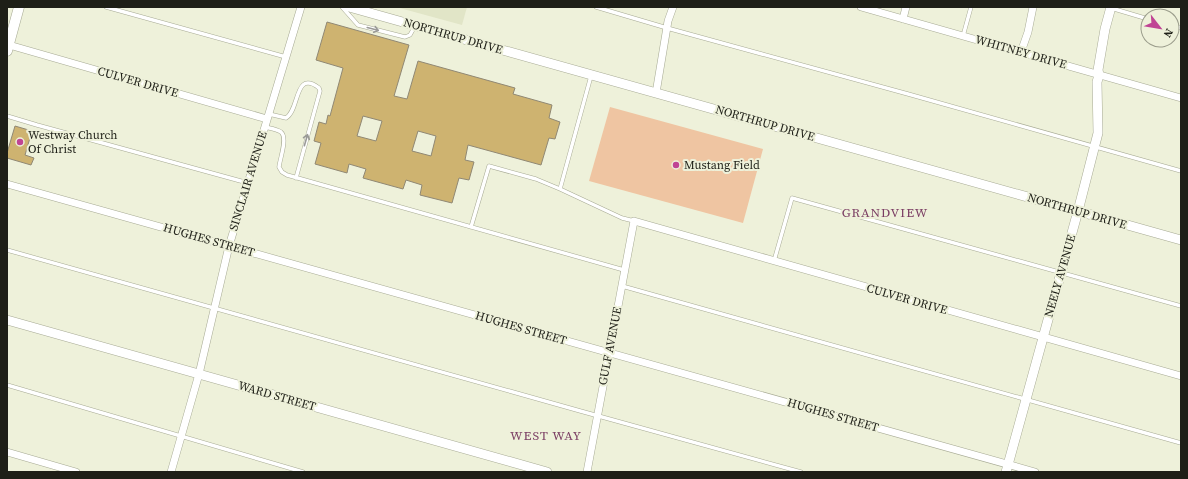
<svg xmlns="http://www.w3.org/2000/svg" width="1188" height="479" viewBox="0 0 1188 479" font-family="'Source Serif 4',serif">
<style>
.built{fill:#e1e5c7}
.green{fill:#efc5a2}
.building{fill:#ceb370;stroke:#908874;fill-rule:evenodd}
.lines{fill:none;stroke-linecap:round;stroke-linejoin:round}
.service-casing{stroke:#a7aa94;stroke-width:4.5}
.minor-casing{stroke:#a7aa94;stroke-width:8}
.tertiary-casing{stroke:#a7aa94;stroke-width:10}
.secondary-casing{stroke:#a7aa94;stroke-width:11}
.service{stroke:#fff;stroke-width:3.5}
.minor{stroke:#fff;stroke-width:7}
.tertiary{stroke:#fff;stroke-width:9}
.secondary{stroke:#fff;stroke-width:10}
.oneway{stroke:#9a9a97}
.poi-dot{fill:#c04494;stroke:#eef1da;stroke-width:1.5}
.labels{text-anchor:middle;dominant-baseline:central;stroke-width:4;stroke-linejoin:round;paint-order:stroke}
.street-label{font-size:12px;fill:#1e1f17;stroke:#eef1da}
.poi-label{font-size:12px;fill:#1e1f17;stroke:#eef1da;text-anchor:start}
.neighbourhood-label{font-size:13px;letter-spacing:1px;fill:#7a3c62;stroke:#eef1da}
</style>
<rect width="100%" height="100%" fill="#eef1da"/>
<path class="built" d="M396 7H467L462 25Z"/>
<path class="green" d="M610 107 763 149 743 223 589 181Z"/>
<path class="building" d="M327 22 409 45 394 96 407 99 418 61 515 88 513 94 552 105 549 118 560 122 555 139 549 138 541 165 468 145 465 160 474 162 469 180 459 178 452 203 420 195 422 185 406 180 403 189 363 178 366 169 349 164 347 173 315 164 321 143 314 141 319 122 326 124 328 115 330 116 343 68 316 60ZM363 116 382 121 376 141 357 136ZM418 131 436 136 431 156 412 151Z
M15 126 32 131 25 155 34 158 31 165 7 158V153Z"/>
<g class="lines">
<defs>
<path id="service" d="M106 7 286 57
M342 7 358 25 405 37 410 35 415 26
M596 7 667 28 908 94 1181 171
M1111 8 1148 19
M1172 25 1181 28
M963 36 971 7
M591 76 560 189 622 218 634 221
M269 114 286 118C300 110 294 69 319 88L320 91 296 178
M7 116 37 125 248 183
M265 127C269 128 277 129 281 132 288 138 280 158 279 167L282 172 287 175 624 270
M471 227 489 166 536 179 560 189
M7 250C271 325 536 399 801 472
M774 261 792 198 1181 306
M622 286 1181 443
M7 385 303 472"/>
<path id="minor" d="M861 7 1181 98
M903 19 906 7
M9 45 267 119
M1021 52 1028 32 1033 7
M656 93 668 21 673 7
M7 184 1035 472
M7 452 76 472
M171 472 199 374 229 246 301 7
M587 472 634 221 1181 376"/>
<path id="tertiary" d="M349 7 1181 240
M7 320 547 472
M1006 472 1078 211 1098 133 1097 82 1099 75 1098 70 1105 29 1111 7"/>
<path id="secondary" d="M7 51 19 7"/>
</defs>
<use href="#service" class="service-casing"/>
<use href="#minor" class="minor-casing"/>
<use href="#tertiary" class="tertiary-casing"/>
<use href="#secondary" class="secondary-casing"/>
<use href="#service" class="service"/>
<use href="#minor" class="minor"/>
<use href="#tertiary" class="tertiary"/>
<use href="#secondary" class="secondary"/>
</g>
<defs><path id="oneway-shaft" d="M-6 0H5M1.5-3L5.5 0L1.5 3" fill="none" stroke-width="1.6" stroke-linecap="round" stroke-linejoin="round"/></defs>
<g class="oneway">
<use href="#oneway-shaft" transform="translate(373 29) rotate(15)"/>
<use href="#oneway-shaft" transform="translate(306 140) rotate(-74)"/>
</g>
<g class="poi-dot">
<circle cx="20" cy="142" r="4"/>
<circle cx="676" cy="165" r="4"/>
</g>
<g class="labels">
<g class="street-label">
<text transform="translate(453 36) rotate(16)">NORTHRUP DRIVE</text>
<text transform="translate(1021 52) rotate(16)">WHITNEY DRIVE</text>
<text transform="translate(138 82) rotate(16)">CULVER DRIVE</text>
<text transform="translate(765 123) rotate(16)">NORTHRUP DRIVE</text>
<text transform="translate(248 181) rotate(-73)">SINCLAIR AVENUE</text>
<text transform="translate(1077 211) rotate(16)">NORTHRUP DRIVE</text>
<text transform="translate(209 240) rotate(16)">HUGHES STREET</text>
<text transform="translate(1060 276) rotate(-74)">NEELY AVENUE</text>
<text transform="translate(907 299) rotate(16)">CULVER DRIVE</text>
<text transform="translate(521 328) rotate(16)">HUGHES STREET</text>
<text transform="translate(610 346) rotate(-79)">GULF AVENUE</text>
<text transform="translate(277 396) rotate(16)">WARD STREET</text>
<text transform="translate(833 415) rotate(16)">HUGHES STREET</text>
</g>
<g class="poi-label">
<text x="28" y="135">Westway Church<tspan x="28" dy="14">Of Christ</tspan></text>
<text x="684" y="165">Mustang Field</text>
</g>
<g class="neighbourhood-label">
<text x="885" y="212">GRANDVIEW</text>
<text x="546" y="435">WEST WAY</text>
</g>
</g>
<rect width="1188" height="479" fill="none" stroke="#1e1f17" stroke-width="16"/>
<g transform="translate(1160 28) rotate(121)"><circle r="19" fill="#eef1da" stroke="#9b9d8c"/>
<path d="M0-3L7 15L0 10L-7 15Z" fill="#c04494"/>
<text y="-6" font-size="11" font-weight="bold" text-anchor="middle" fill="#1e1f17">N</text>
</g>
</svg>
